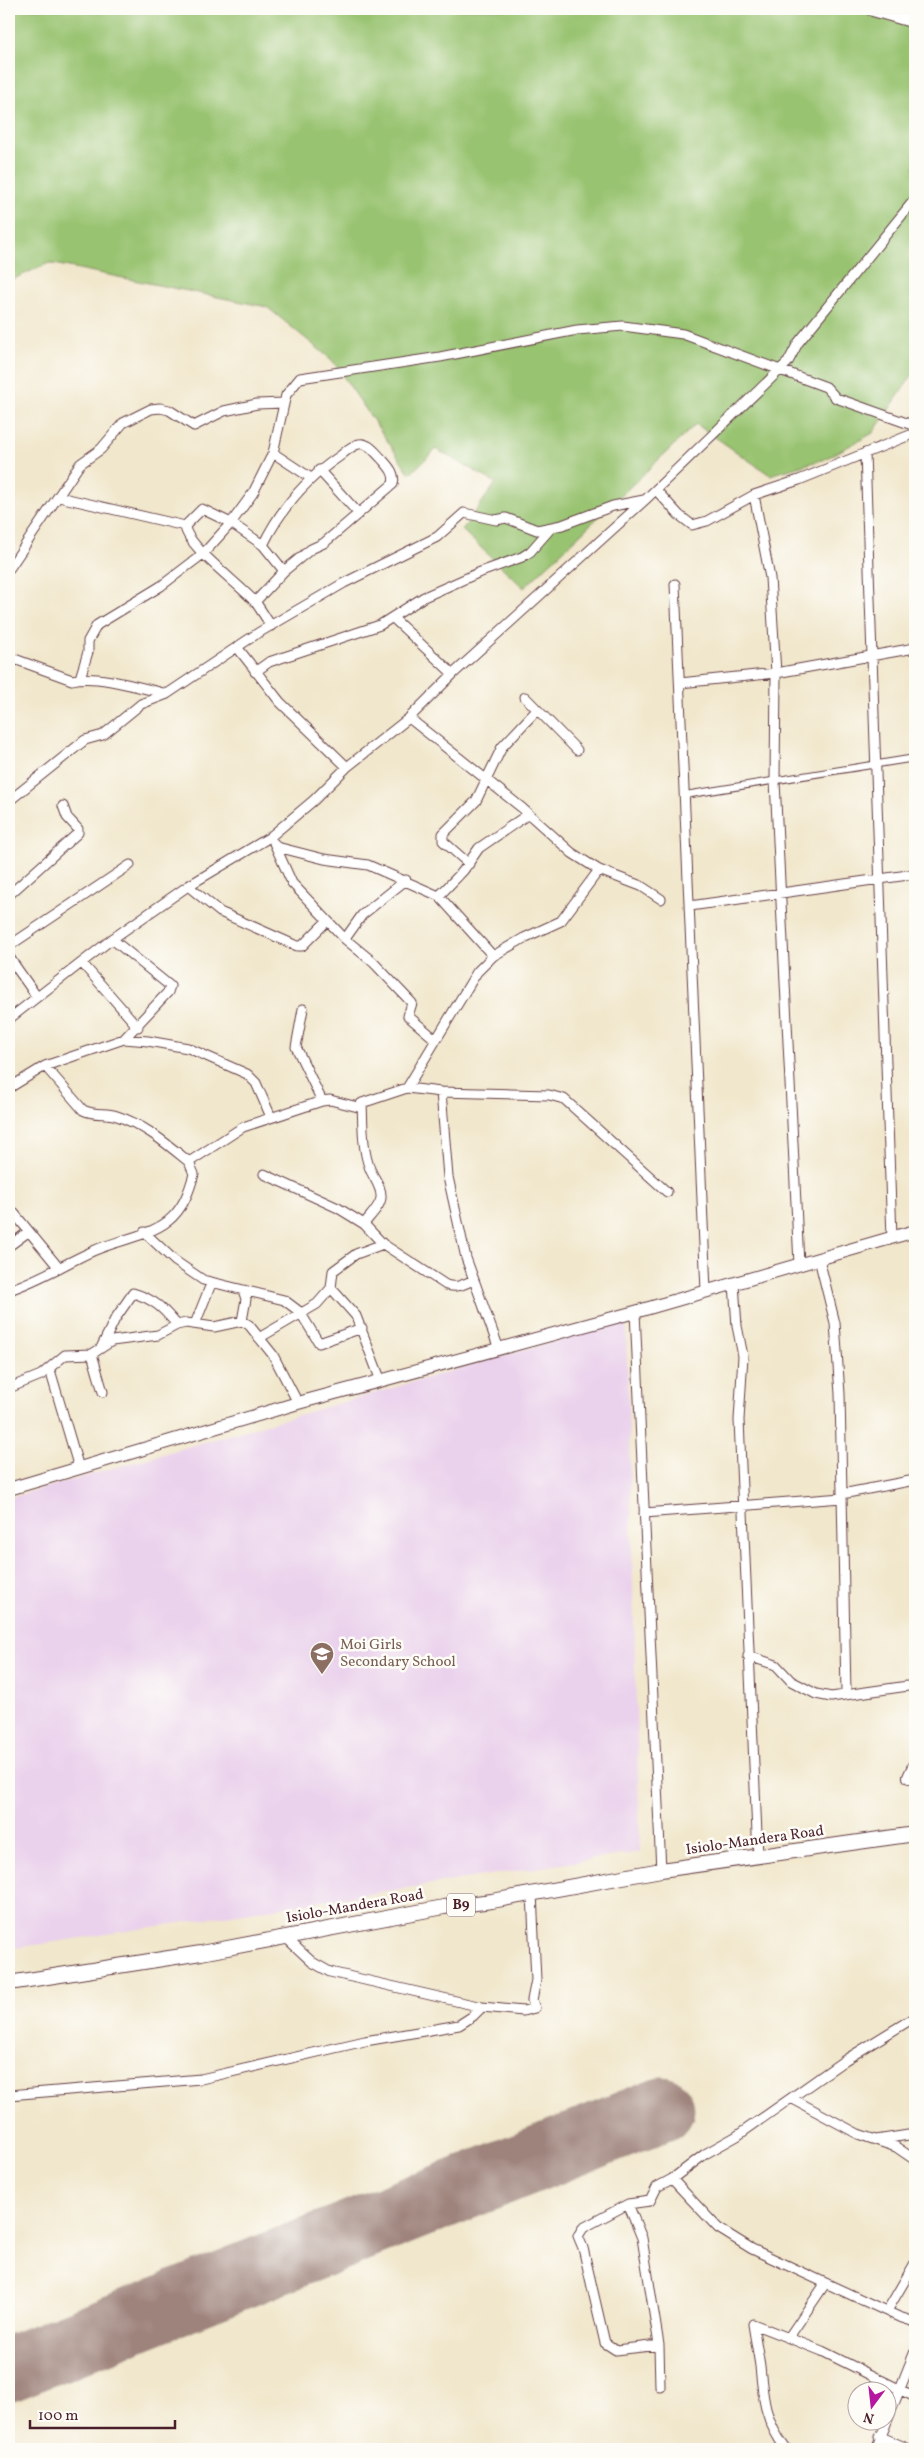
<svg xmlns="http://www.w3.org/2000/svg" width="924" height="2458" viewBox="0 0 924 2458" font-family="Vollkorn,serif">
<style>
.built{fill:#ead1ec}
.green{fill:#98c370;stroke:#71714e}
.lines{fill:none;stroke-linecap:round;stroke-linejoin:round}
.runway{stroke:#9e837c;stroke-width:65}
.pedestrian-casing{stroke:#633d43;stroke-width:8}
.minor-casing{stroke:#633d43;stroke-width:11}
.secondary-casing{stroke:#633d43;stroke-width:14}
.trunk-casing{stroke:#633d43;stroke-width:16}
.pedestrian{stroke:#fff;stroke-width:6}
.minor{stroke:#fff;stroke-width:9}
.secondary{stroke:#fff;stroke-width:12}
.trunk{stroke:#fff;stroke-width:14}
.labels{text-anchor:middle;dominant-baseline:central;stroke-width:5;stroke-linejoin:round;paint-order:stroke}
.shield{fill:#fdfcf7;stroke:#806168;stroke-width:1}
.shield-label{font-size:14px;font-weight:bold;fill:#4a1f2b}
.education-label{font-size:15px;fill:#785e54;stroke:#fdfcf7;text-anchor:start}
.street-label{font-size:15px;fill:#4a1f2b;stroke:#fdfcf7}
</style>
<rect width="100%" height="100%" fill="#fdfcf7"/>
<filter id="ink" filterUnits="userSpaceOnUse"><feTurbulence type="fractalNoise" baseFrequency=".02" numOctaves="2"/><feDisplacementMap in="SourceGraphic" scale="10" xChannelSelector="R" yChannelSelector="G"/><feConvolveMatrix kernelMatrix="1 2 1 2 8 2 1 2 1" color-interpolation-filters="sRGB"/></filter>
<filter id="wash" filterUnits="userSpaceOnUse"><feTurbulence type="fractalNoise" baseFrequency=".0096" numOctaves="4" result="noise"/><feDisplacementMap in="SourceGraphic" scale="20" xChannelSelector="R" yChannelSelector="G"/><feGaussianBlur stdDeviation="1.12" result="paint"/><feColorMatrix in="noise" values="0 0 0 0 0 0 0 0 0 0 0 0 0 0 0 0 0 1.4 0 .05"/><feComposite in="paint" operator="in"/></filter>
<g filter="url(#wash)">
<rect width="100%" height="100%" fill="#f1e7cc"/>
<path class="built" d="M626 1321 640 1852 9 1949V1498Z"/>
<path class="green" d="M9 9H915V371L873 433 825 459 770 475 696 424 524 588 462 530 496 483 436 449 410 474 332 360 267 307 49 263 9 281Z"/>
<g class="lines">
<path class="runway" d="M9 2369 662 2109"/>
</g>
</g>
<g filter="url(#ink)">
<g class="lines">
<defs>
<path id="pedestrian" d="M685 795 915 758"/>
<path id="minor" d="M273 453 311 478
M865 453 892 1238
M319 470 359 514
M656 490 679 515 692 525 707 521 754 495 799 480 915 433
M754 495 770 578 776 673 775 781 799 1264
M59 497 185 526
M263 545 231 523 202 509 185 526C186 546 241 585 256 603 261 610 266 618 271 626
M9 569 80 464 101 449 123 423 151 409 160 408 169 410 194 426 224 411 257 404 284 403
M675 584 706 1291
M255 602 284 571 311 549 324 543 393 484C396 473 388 466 381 458 375 452 368 442 359 444 352 445 345 452 340 456 306 479 281 508 263 545L284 571
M393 618 453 674
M237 647 280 702 347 767
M9 657 72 680C98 674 141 688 167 694
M255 672 269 662 380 625 424 597 478 573 522 557 530 552 551 528
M80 678 88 652V641L97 625 161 586 203 554 231 523 253 493 273 453 286 395 300 378 440 357 577 330 623 326 683 334 826 387 836 398 915 426
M680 683 776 673 915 648
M525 697 577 750
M409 718 522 808 572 853 599 870 641 886 661 899
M9 801 85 740 103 735 141 704 167 694 258 633 344 583 437 537 464 513 496 520 506 518 537 530 562 525 613 506 644 500
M274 843 292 883 345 939 373 962 412 1003 408 1016 435 1039
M277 847 324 859 368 865 439 896 463 871 479 848 527 815
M469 864 443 841V834L476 801 502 747 536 711
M188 886 220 912 297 946H302L327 921
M9 895 78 833V829L67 817 63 806
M439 896 493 956
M690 906 915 874
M112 939 170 986 168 992 124 1039
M345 939 362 915 406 880
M9 946 130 865
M9 957 37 997
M82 963 138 1027
M303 1009 296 1047 322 1101
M9 1019 112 939 188 886 270 837 314 800 347 767 409 718 453 674 645 500 788 362 798 343 915 199
M45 1066 83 1110C95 1116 105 1112 117 1116 145 1125 167 1144 189 1162
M9 1088 45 1066 74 1056 124 1039 148 1041 188 1048 247 1074 256 1083 271 1117
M407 1088 441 1092 549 1095 564 1099 667 1192
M441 1092 448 1177 466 1258 499 1349
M362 1103C363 1124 362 1149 370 1169 374 1179 382 1187 381 1198 380 1207 369 1217 364 1224
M264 1174 338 1208 364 1224 383 1244 446 1285C457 1288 463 1285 473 1280
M9 1207 59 1268
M144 1232 175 1261 203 1280 284 1300 300 1312 319 1343 362 1328
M9 1246 28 1232
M819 1259 835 1323 840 1394 846 1693
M734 1284 737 1326 743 1356 739 1420 758 1857
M331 1288 356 1316 381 1381
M9 1290C39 1280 64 1264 93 1251 117 1240 147 1237 168 1221 183 1209 189 1192 194 1174L189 1162 243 1127 322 1101 330 1100 358 1107 362 1103 407 1088 477 972 493 956 524 938 561 921 599 870
M635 1312 661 1870
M242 1321 246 1299 243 1290
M195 1324 211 1284
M259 1338 317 1304 331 1288 333 1271 356 1254 383 1244
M101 1348 115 1319 133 1293C154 1299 164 1309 177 1325
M92 1354 103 1392
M50 1370 79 1468
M9 1388 41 1375 65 1355 92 1354 112 1341 158 1335 177 1325 186 1323 214 1327 242 1321 249 1325 273 1355 298 1403
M842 1494 915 1480
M644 1513 842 1498
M748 1656 776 1665 791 1681 816 1694 831 1697 915 1685
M284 1936 312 1962 330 1972 482 2007 523 2011 535 2008 532 2000 536 1980 532 1893
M9 2095 201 2079 365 2041 459 2025 473 2016 482 2007
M791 2098 858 2134 896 2147 915 2160
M876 2140 915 2134
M672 2179 718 2228 752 2249 899 2317 915 2322
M628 2204 583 2228 578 2236 583 2248 605 2343 616 2350 659 2345
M887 2311 915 2263
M789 2337 825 2284
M660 2387 659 2345 642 2238 628 2204 650 2201 657 2187 672 2179 705 2154 737 2136 845 2060 915 2017
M879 2436 909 2449
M786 2449C765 2422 763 2399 760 2366 758 2352 755 2338 753 2324L822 2351 915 2397
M876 2449 915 2351"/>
<path id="secondary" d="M9 1489 298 1403 635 1312 915 1231
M909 1777 915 1764"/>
<path id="trunk" d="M873 9 915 21
M9 1983 201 1953 444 1907 492 1901 661 1870 915 1834"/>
</defs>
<use href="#pedestrian" class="pedestrian-casing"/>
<use href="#minor" class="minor-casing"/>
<use href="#secondary" class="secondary-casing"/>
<use href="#trunk" class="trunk-casing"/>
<use href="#pedestrian" class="pedestrian"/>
<use href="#minor" class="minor"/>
<use href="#secondary" class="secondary"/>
<use href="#trunk" class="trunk"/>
</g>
</g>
<defs>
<symbol id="school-pin" viewBox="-11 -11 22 30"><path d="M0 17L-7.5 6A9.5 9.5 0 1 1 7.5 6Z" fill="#8d6e63" stroke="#fdfcf7"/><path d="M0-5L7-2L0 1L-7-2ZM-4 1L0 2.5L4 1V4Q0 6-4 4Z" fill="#fff"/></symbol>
</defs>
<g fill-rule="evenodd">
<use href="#school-pin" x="308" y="1640" width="28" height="38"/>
</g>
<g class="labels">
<rect class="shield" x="447" y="1893.5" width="28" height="23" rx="4"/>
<g class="shield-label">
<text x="461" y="1905">B9</text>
</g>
<g class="education-label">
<text x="340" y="1645">Moi Girls<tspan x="340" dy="17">Secondary School</tspan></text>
</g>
<g class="street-label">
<text transform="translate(755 1841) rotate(-8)">Isiolo-Mandera Road</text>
<text transform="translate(355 1907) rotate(-10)">Isiolo-Mandera Road</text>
</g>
</g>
<rect width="924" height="2458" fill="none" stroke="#fdfcf7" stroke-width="30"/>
<g transform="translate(872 2406) rotate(195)"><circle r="24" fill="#fdfcf7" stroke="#b5a4a5"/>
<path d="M0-4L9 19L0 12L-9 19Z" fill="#b5179e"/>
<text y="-8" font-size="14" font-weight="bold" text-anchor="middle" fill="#4a1f2b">N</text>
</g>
<path d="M30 2420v8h145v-8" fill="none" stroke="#4a1f2b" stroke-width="2.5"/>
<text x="38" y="2420" font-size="15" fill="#4a1f2b" stroke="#fdfcf7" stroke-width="4" paint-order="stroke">100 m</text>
</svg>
